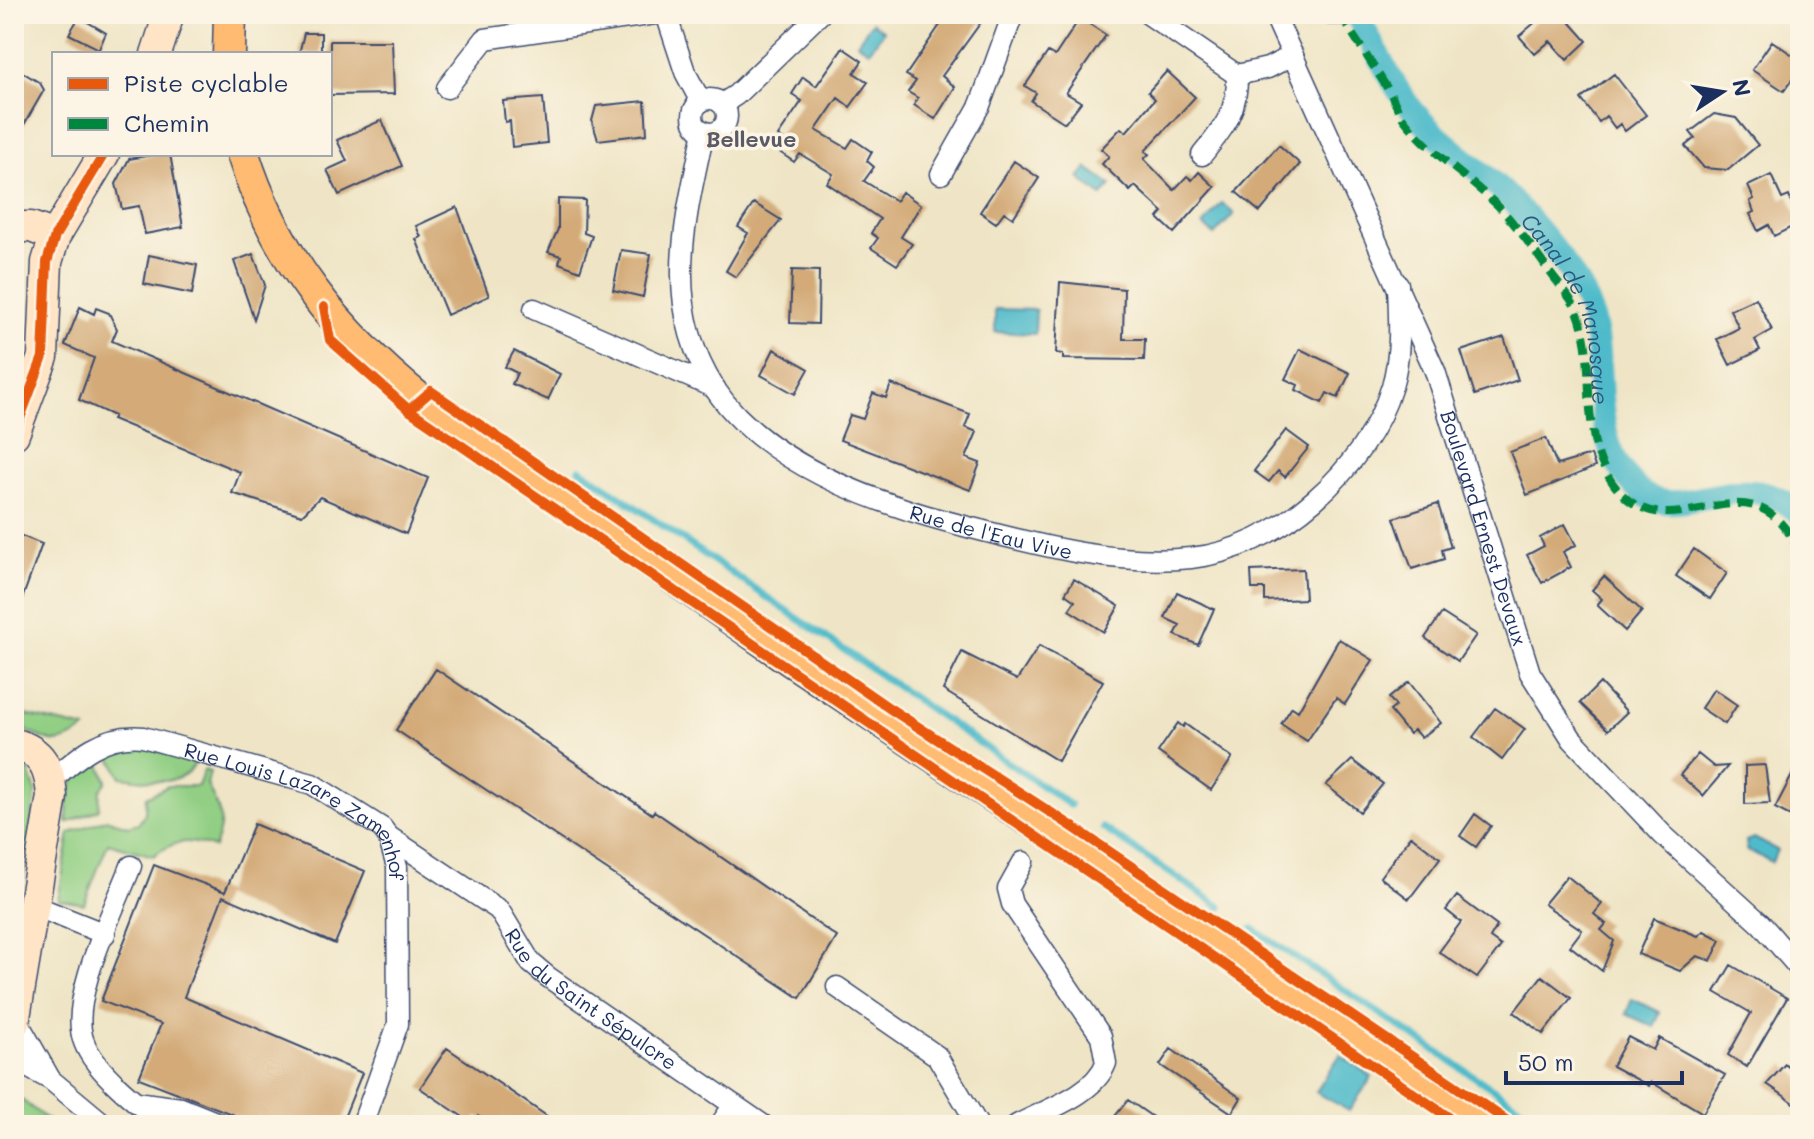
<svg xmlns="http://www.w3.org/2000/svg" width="1814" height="1139" viewBox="0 0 1814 1139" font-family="Mali,sans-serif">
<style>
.green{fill:#92cf84;stroke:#567f71;stroke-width:2}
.water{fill:#4fbbca;stroke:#357594;stroke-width:2}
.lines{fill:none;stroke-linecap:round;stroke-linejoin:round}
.stream{stroke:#4fbbca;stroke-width:7}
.canal{stroke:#4fbbca;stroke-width:24}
.building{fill:#d3aa78}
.street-casing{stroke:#3b4a6e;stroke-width:23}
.secondary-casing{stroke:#3b4a6e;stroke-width:33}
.primary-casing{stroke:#3b4a6e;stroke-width:35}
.street{stroke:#fff;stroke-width:20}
.secondary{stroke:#ffe4c6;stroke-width:30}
.primary{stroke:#febb71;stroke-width:32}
.quiet{stroke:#00873e;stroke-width:8;stroke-dasharray:16 8;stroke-linecap:butt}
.cycleway-casing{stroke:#fcf5e5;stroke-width:15}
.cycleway{stroke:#e8590c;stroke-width:10}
.labels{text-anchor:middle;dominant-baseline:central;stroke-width:7;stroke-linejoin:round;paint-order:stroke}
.street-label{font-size:20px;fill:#1b2f5e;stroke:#fcf5e5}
.neighbourhood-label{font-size:22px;font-weight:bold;fill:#5b5a67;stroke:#fcf5e5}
.water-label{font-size:22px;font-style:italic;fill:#2b597e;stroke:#fcf5e5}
</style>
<rect width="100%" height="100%" fill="#fcf5e5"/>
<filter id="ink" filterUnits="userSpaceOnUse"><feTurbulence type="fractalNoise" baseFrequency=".0125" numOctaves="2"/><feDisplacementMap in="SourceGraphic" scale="16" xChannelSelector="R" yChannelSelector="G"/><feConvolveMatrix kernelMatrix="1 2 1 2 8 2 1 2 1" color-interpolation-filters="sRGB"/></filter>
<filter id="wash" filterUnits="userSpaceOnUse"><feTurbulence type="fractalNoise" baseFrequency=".006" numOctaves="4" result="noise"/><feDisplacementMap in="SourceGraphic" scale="32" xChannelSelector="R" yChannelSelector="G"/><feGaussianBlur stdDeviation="1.8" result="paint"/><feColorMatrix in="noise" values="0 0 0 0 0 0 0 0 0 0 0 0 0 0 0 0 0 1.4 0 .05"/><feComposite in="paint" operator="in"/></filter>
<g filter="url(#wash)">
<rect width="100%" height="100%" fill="#efe5c6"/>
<path class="green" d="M14 712 86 729C49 754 50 736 14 727Z
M136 745 196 761C183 790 147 780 121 777L107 750Z
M97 758 107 781 100 791 99 809 67 823C68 788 68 779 97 758Z
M14 762 29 771 36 792 14 937Z
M204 770 210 772 207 784C220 814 226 816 214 848 188 839 176 839 153 856L108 843 84 904 58 900 70 833 106 819 128 826 139 823 145 813 146 797 168 786H198Z
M14 1094 54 1125H14Z"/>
<path class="water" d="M872 22 884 31 869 51 857 43Z
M1088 168 1111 185 1102 196 1079 178Z
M1222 203 1234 214 1214 235 1203 225Z
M995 309 1036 310 1035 334 995 332Z
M1754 838 1777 850 1772 862 1747 850 1746 841Z
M1632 999 1660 1012 1654 1027 1626 1014Z
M1340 1055 1372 1077 1349 1111 1316 1092Z"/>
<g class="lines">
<path class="stream" d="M580 469 901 689
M905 692 1070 805
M1103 828 1221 907
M1253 929 1547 1125"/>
<path class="canal" id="s1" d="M1356 14C1375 46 1391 85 1415 113 1440 143 1473 163 1501 190 1531 220 1564 256 1583 294 1616 359 1579 440 1641 492 1682 526 1744 460 1800 514"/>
</g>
<g id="blocks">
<path class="building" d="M927 14H987L942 76 955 87 935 119 914 105 918 98 908 92 916 81 906 75 940 25Z
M1545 14H1563L1587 41 1567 60 1550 41 1535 54 1519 36Z
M79 17 106 33 99 49 69 34Z
M1080 18 1106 35 1066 93 1081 102 1065 123 1031 101 1036 93 1025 86 1048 52 1055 56Z
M304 33H321V54H299Z
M330 41H392L394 94 330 95Z
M1772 41 1800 60V68L1784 91 1752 70Z
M843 48 862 61 854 73 868 82 850 107 838 98 816 130 847 148 853 139 872 152 867 161 874 167 864 181 896 201 902 192 921 205 901 237 912 244 897 265 871 248 878 238 871 233 880 219 827 183 833 174 800 154 794 162 778 151 785 141 778 136 802 101 792 94 803 77 816 86Z
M14 67 40 83 44 90 14 142Z
M1167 71 1195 97 1145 151 1149 154 1144 159 1174 190 1187 176 1192 180 1199 172 1215 187 1174 233 1158 218 1163 212 1135 186 1130 191 1102 164 1109 156 1101 149 1121 128 1126 132 1155 99 1148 92Z
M1614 74 1646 115 1625 131 1620 124 1615 128 1606 116 1599 122 1581 99Z
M543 98 547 143 512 147 510 121 505 122 503 101Z
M645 101 647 134 598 140 592 121 596 106Z
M1714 114 1736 118 1758 145 1728 170 1704 168 1685 146 1695 138 1690 132Z
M382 120 402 166 339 195 327 170 347 161 337 140Z
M1279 145 1300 164 1260 212 1236 192Z
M157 154H170L183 227 145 234 139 206 122 209 116 184 129 159Z
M1014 161 1039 178 1013 218 1004 212 996 223 980 212Z
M1771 175 1782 199 1789 196 1800 223 1774 236 1769 225 1758 231 1750 214 1754 212 1750 201 1754 199 1748 186Z
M558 199 585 200 584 233 592 236 580 271 559 263 561 256 548 252 558 229Z
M754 203 781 220 736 277 726 271 748 233 738 227Z
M457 207 489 296 447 315 416 239 421 237 416 226Z
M621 250 651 254 643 297 613 290Z
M253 254 265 285 254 319 234 261Z
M149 255 197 265 192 294 144 284Z
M792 270 819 271 818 324 790 323Z
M1060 282 1124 289 1123 339H1145L1144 360 1063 359V354L1056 353Z
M1756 298 1772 330 1755 340 1760 350 1730 365 1717 339 1739 328 1730 310Z
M80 307 94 314 96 308 109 313 117 329 112 341 428 478 406 534 320 497 302 515 232 493 240 472 112 419 114 416 79 400 94 358 65 345Z
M1504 337 1518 380 1475 395 1461 351Z
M774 349 809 369 795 394 761 375Z
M1300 349 1350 373 1338 398 1327 393 1322 403 1296 390 1298 385 1285 379Z
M514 351 560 374 548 400 512 384 517 373 505 367Z
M891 384 970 414 965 427 977 432 966 458 980 463 970 490 840 440 850 415 863 419 873 393 886 398Z
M1286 430 1309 447 1285 477 1278 471 1269 482 1254 471Z
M1546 438 1557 465 1591 455 1595 467 1527 495 1510 452Z
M1438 504 1451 547 1442 550 1444 559 1412 569 1394 518Z
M1565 524 1576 545 1563 552 1571 567 1542 583 1527 555 1544 546 1540 538Z
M14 533 42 544 17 613H14Z
M1694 549 1727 573 1710 599 1676 576Z
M1303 569 1305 599 1265 601V589H1252L1251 571Z
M1604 576 1642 611 1625 631 1597 605 1602 599 1592 590Z
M1074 579 1119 606 1104 632 1069 610 1075 601 1065 594Z
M1177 592 1214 609 1198 645 1175 635 1180 625 1165 618Z
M1442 613 1476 635 1458 661 1425 638Z
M1339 639 1373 660 1345 704 1336 698 1307 741 1281 724 1292 707 1298 711Z
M1039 646 1103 681 1058 761 943 690 962 652 1017 680Z
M436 669 652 814 654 811 837 937 800 998 396 730Z
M1409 682 1441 723 1421 738 1414 730 1409 734 1390 711 1396 706 1389 698Z
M1600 683 1627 712 1608 730 1580 703Z
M1714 689 1737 705 1725 724 1701 708Z
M1495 708 1525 729 1502 760 1473 737Z
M1178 723 1183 727 1185 724 1232 758 1211 790 1158 752Z
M1698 754 1714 767 1728 766 1703 796 1680 775Z
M1352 760 1383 784 1360 812 1326 785Z
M1800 760V821L1775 808Z
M1765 765 1770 803 1745 804V766Z
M1475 814 1491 826 1476 847 1460 836Z
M254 824 365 871 335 944 223 896 184 997 362 1073 341 1125H260L139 1078 161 1024 101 1001 154 865 225 892Z
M1411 836 1440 858 1409 899 1380 877Z
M1567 876 1602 904 1594 914 1606 924 1601 930 1614 941 1602 971 1570 946 1582 930 1544 904Z
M1457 896 1497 926 1490 938 1501 946 1477 978 1439 952 1461 922 1446 910Z
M1654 918 1698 936 1704 931 1721 940 1711 961 1697 956 1680 971 1638 954Z
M1731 965 1787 998 1747 1067 1728 1055 1751 1013 1715 992Z
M1542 976 1571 998 1543 1034 1514 1012Z
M1628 1037 1653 1050 1659 1038 1725 1075 1703 1113 1651 1082 1649 1086 1612 1066Z
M447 1048 560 1125H491L478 1116 472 1123 420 1088Z
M1171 1049 1241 1098 1232 1113 1160 1065Z
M1785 1064 1800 1077V1107L1767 1084Z
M1128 1100 1164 1125H1108Z"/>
</g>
</g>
<g filter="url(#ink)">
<use href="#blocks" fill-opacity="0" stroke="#3b4a6e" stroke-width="2"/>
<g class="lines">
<defs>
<g id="street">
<path d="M666 14 685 72 701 102"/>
<path d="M1148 14 1237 75 1268 68 1293 55"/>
<path id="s2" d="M1274 14 1435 371 1530 673 1572 739 1663 835 1761 924 1800 969"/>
<path d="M1330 14H1341"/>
<path d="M447 88 485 39 655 14"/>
<circle cx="710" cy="116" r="17"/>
<path d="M722 104 736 95 820 14"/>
<path id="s3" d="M704 131C685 221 661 305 715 389 766 465 881 505 964 526 1039 545 1113 566 1191 558 1278 549 1367 469 1392 386 1402 352 1399 318 1398 284"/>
<path d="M1202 155C1224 128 1238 111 1237 75"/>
<path d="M941 174 980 105 1013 14"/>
<path d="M534 309 715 388"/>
<path id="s4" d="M51 781C78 756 104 733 143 737L312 784 382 828 388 836 397 867 398 1024 362 1125"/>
<path id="s5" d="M388 836 499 910 531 963 548 977 763 1125"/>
<path d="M131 866C115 909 67 1000 84 1042 95 1072 140 1106 165 1125"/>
<path d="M35 906 105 934"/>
<path d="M837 987 937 1056 978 1125"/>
<path d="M16 1019 49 1077"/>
<path d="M14 1060 51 1080 105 1125"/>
<path d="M136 1102 181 1108 223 1125"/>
<path d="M720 1125 734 1105"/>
<path d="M1017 1125C1045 1110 1094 1095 1106 1063L1101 1036 1012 904 1008 889 1023 862"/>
</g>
<path id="secondary" d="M156 54 169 14
M14 227H31L55 236
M14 434 43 357 47 262 55 236 104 154
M14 744C42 750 50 769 52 796L14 1023"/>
<path id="primary" d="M229 54 230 14
M243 154C275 256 338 334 420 400L782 654 1484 1125"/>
</defs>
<use href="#street" class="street-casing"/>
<use href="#secondary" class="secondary-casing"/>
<use href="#primary" class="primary-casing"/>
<use href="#street" class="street"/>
<use href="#secondary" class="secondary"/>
<use href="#primary" class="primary"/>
<path class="quiet" d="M1340 14C1356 40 1373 65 1389 91 1394 99 1397 110 1403 118 1429 152 1465 175 1496 204 1516 224 1532 248 1549 271 1558 284 1571 297 1577 311 1599 365 1576 430 1612 482 1670 565 1751 442 1800 554"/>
<defs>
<path id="cycleway" d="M324 307 330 340 409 410 1460 1125
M409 410 431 391 889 708 1073 827 1513 1125
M14 434 43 357 47 262 55 236 104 154"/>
</defs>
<use href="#cycleway" class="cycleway-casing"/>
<use href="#cycleway" class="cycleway"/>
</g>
</g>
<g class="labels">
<g class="street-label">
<text stroke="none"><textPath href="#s2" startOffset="556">Boulevard Ernest Devaux</textPath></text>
<text stroke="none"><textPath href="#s3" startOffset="584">Rue de l'Eau Vive</textPath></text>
<text stroke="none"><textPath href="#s4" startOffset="284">Rue Louis Lazare Zamenhof</textPath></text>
<text stroke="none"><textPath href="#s5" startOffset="264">Rue du Saint Sépulcre</textPath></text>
</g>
<g class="neighbourhood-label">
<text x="751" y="138">Bellevue</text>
</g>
<g class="water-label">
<text stroke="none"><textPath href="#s1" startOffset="372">Canal de Manosque</textPath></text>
</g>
</g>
<rect width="1814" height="1139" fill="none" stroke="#fcf5e5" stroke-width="48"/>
<rect x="52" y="52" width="280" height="104" fill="#fcf5e5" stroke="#a2a6af" stroke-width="2"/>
<rect x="68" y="78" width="40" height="12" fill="#e8590c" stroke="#a2a6af" stroke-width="2"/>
<text x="124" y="92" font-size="24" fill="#1b2f5e">Piste cyclable</text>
<rect x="68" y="118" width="40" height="12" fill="#00873e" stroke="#a2a6af" stroke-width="2"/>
<text x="124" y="132" font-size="24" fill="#1b2f5e">Chemin</text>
<g transform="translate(1722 92) rotate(78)" stroke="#fcf5e5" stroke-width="6" paint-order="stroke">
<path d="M0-6L14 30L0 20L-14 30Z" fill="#1b2f5e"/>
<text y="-12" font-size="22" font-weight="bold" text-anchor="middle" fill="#1b2f5e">N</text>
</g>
<path d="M1506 1071v12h176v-12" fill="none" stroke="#1b2f5e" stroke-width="4"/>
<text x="1518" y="1071" font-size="24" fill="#1b2f5e" stroke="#fcf5e5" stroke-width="6" paint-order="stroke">50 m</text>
</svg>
